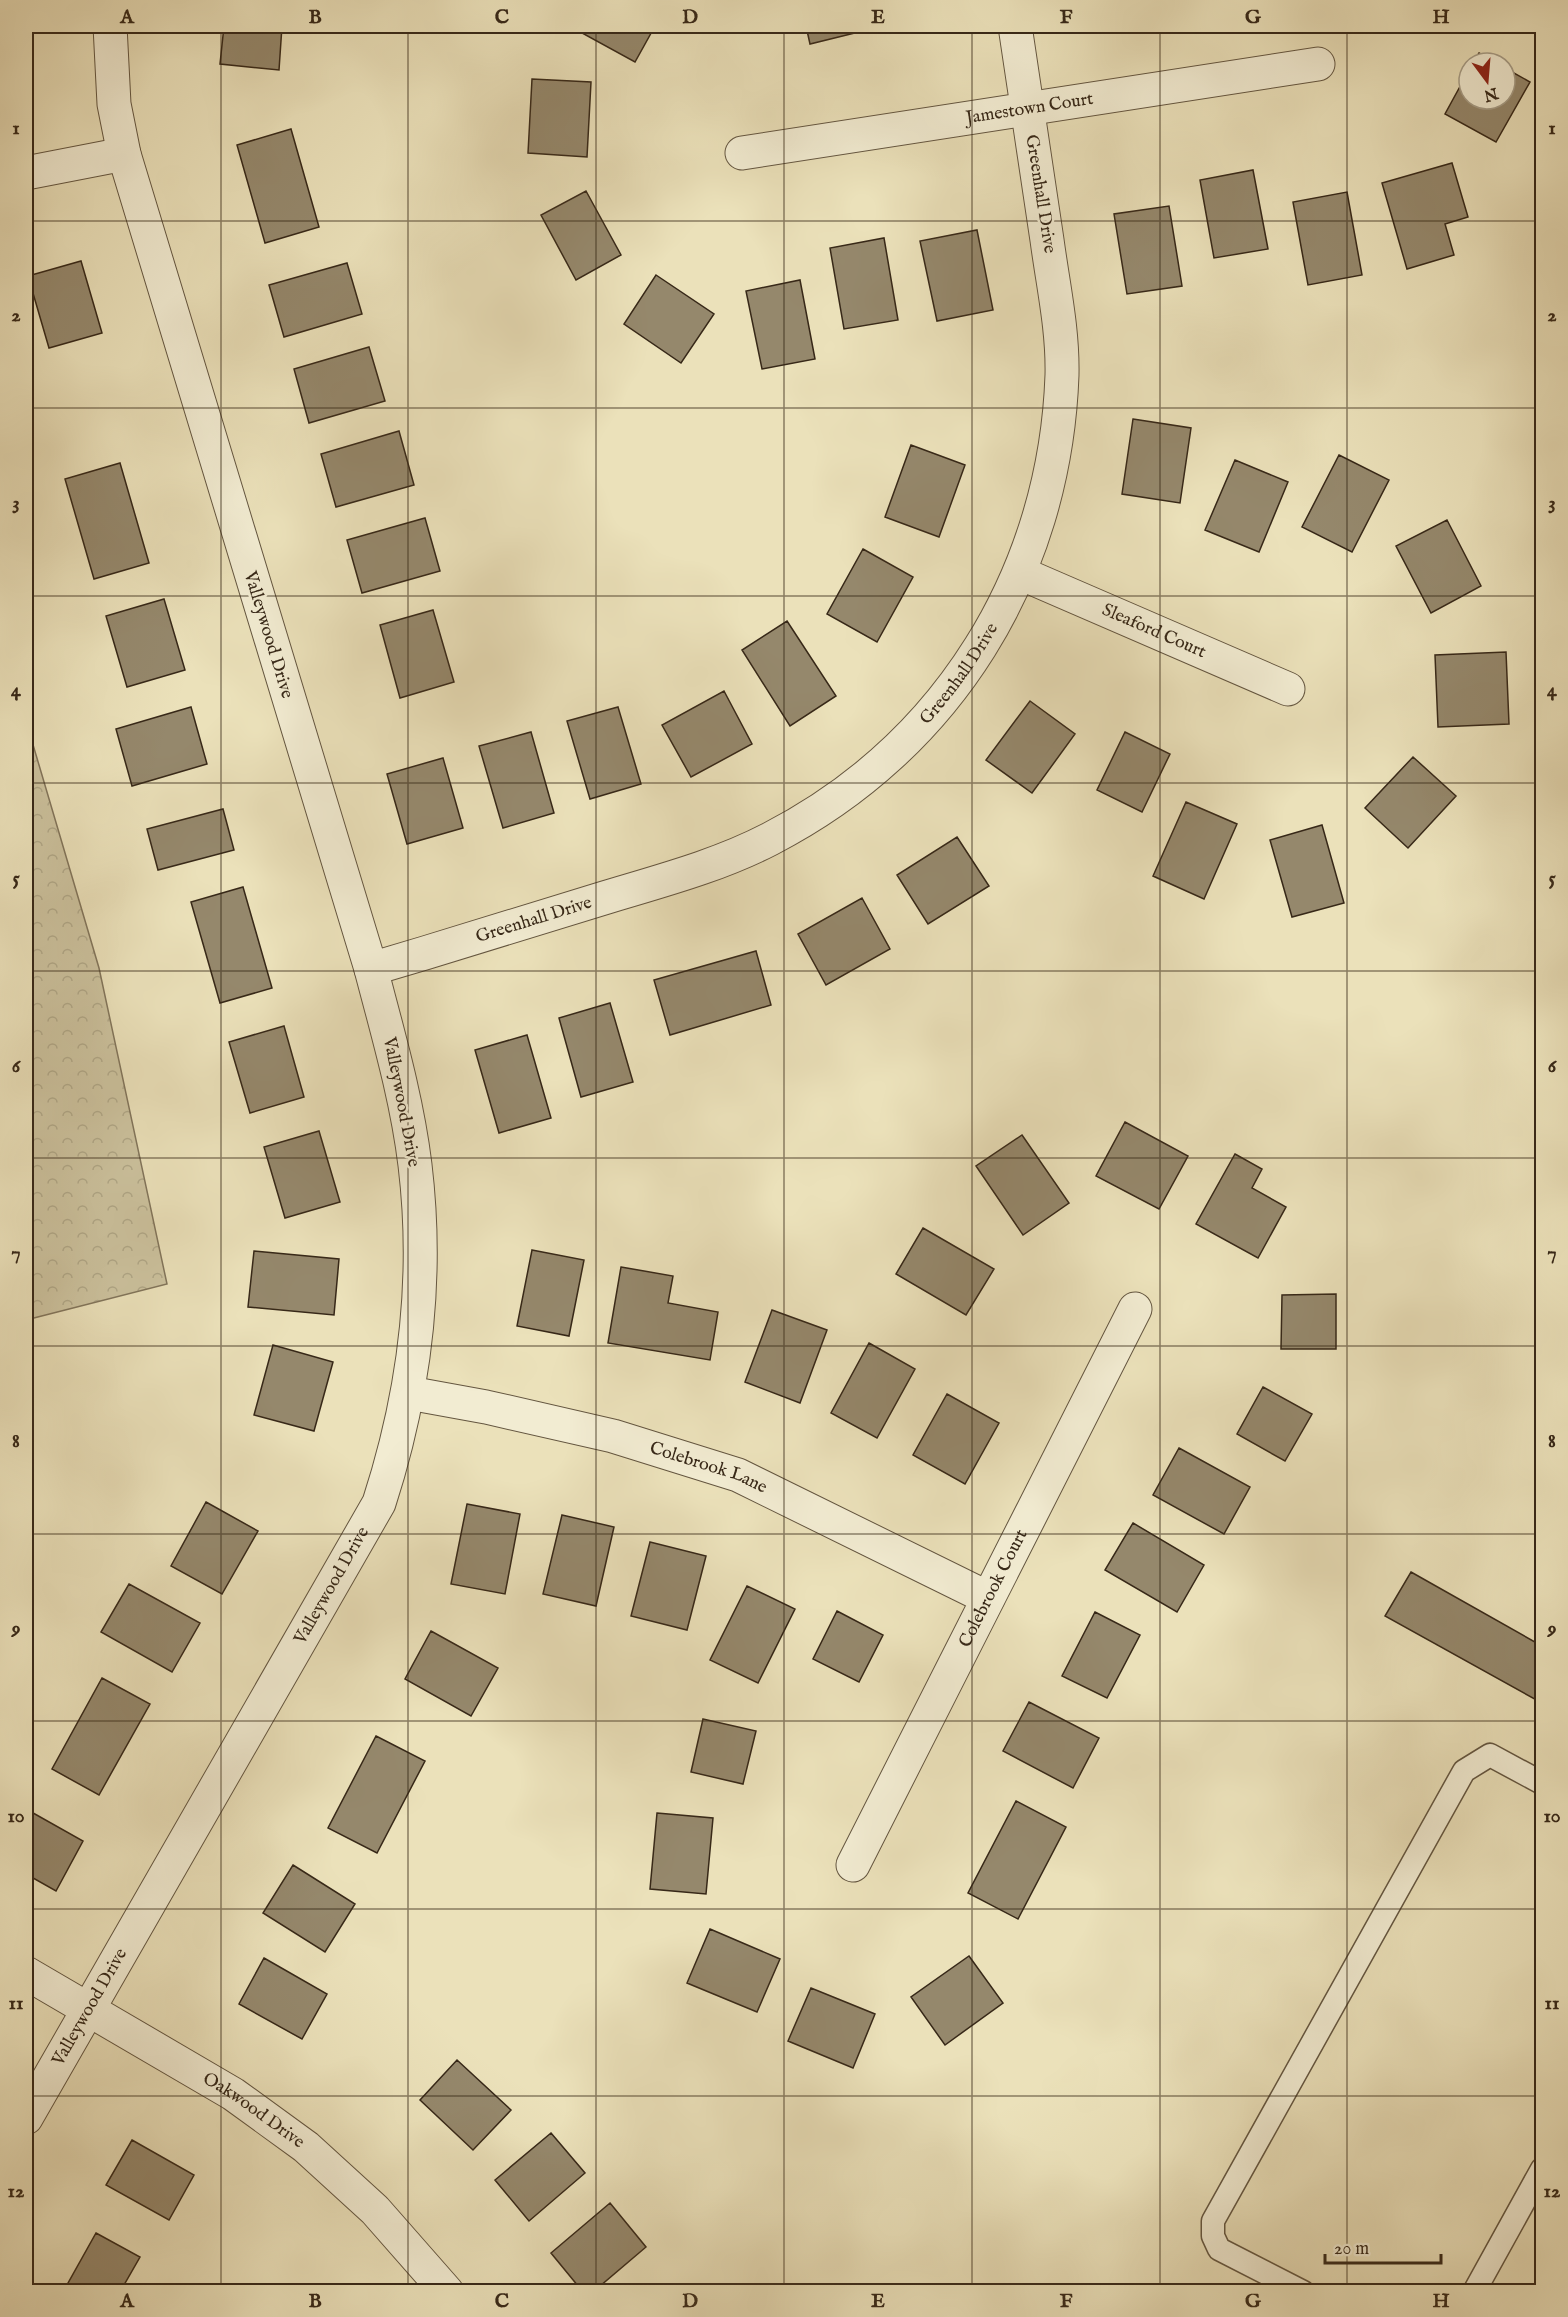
<svg xmlns="http://www.w3.org/2000/svg" width="1568" height="2317" viewBox="0 0 1568 2317" font-family="'IM FELL English',serif">
<style>
.forest{fill:url(#forest-crowns);stroke:#82755b;stroke-width:1.5}
.building{fill:#95886c;stroke:#372818;stroke-width:1.5}
.lines{fill:none;stroke-linecap:round;stroke-linejoin:round}
.lane-casing{stroke:#645640;stroke-width:25}
.street-casing{stroke:#645640;stroke-width:35}
.lane{stroke:#f2ecd2;stroke-width:22}
.street{stroke:#f2ecd2;stroke-width:33}
.grid{fill:none;stroke:#372818;stroke-width:1.5;stroke-opacity:0.55}
.labels{text-anchor:middle;dominant-baseline:central;stroke-width:5;stroke-linejoin:round;paint-order:stroke}
.street-label{font-size:18px;fill:#372818;stroke:#f2ecd2}
.neatline{fill:none;stroke:#372818;stroke-width:2}
.grid-label{font-size:20px;text-anchor:middle;font-weight:bold;fill:#372818}
</style>
<defs>
<pattern id="forest-crowns" width="20" height="18" patternUnits="userSpaceOnUse" patternTransform="scale(1.5)"><rect width="20" height="18" fill="#ccc29e"/><path d="M2 6a3 3 0 1 1 6 0M12 15a3 3 0 1 1 6 0" fill="none" stroke="#b0a787"/></pattern>
</defs>
<rect width="100%" height="100%" fill="#ebe1ba"/>
<filter id="stains"><feTurbulence type="fractalNoise" baseFrequency=".00333" numOctaves="4"/><feColorMatrix values="0 0 0 0 .2 0 0 0 0 .09 0 0 0 0 .02 0 0 0 .5 -.17"/></filter>
<radialGradient id="worn" r=".72"><stop offset=".6" stop-color="#630" stop-opacity="0"/><stop offset="1" stop-color="#630" stop-opacity=".3"/></radialGradient>
<path class="forest" d="M26 721 99 968 167 1284 26 1320Z"/>
<path class="building" d="M26 26H35L37 32 26 35Z
M224 26H282L279 70 220 64Z
M586 26H655L635 62 582 33Z
M806 26H861L863 31 810 44Z
M1479 53 1497 63H1473Z
M1505 68 1530 82 1496 142 1445 114 1469 70V99H1505Z
M532 79 591 82 587 157 528 153Z
M291 129 319 227 265 243 237 145Z
M1452 163 1468 217 1445 224 1454 255 1407 269 1382 183Z
M1253 170 1268 249 1214 258 1200 180Z
M586 191 621 255 576 280 541 215Z
M1347 192 1362 275 1308 285 1293 202Z
M1169 206 1182 286 1127 294 1114 214Z
M977 230 993 310 937 321 920 241Z
M884 238 898 320 844 329 830 248Z
M81 261 102 333 49 348 28 276Z
M347 263 362 314 284 337 269 285Z
M656 275 714 314 681 363 624 324Z
M800 280 815 359 762 369 746 291Z
M369 347 385 401 309 423 294 369Z
M1133 419 1191 428 1180 503 1122 494Z
M399 431 414 485 336 507 321 454Z
M911 445 965 465 939 537 885 517Z
M1339 455 1389 480 1352 552 1302 527Z
M1235 460 1288 482 1259 552 1205 530Z
M120 463 149 563 94 579 65 479Z
M425 518 440 571 362 593 347 540Z
M1447 520 1481 586 1431 613 1396 546Z
M863 549 913 577 877 642 827 614Z
M164 599 185 670 127 687 106 616Z
M433 610 454 682 400 698 380 625Z
M787 621 836 696 790 726 742 650Z
M1506 652 1509 724 1438 727 1435 655Z
M724 691 752 744 691 777 662 725Z
M1030 701 1075 734 1032 793 986 760Z
M191 707 207 764 132 786 116 729Z
M618 707 641 784 590 799 567 721Z
M531 732 554 813 503 828 479 746Z
M1125 732 1170 754 1142 812 1097 790Z
M1413 757 1456 796 1408 848 1365 808Z
M443 758 463 828 407 844 387 774Z
M1186 802 1237 824 1204 899 1153 876Z
M223 809 234 850 158 870 147 829Z
M1322 825 1344 903 1292 917 1270 840Z
M957 837 989 886 928 924 897 875Z
M243 887 272 988 220 1003 191 902Z
M862 898 890 949 826 985 798 934Z
M756 951 771 1005 670 1035 654 980Z
M610 1003 633 1082 581 1097 559 1018Z
M284 1026 304 1097 250 1113 229 1042Z
M527 1035 551 1118 499 1133 475 1050Z
M1125 1122 1188 1156 1159 1209 1096 1176Z
M319 1131 340 1202 285 1218 264 1147Z
M1022 1135 1069 1203 1023 1235 976 1166Z
M1235 1154 1262 1169 1252 1188 1286 1207 1258 1258 1196 1224Z
M923 1228 994 1269 966 1315 896 1274Z
M532 1250 584 1260 569 1336 517 1326Z
M254 1251 339 1259 334 1315 248 1307Z
M621 1267 673 1276 668 1303 718 1312 710 1360 608 1343Z
M1336 1294V1349H1281L1282 1295Z
M772 1310 827 1330 800 1403 745 1382Z
M869 1343 915 1369 877 1438 831 1413Z
M273 1345 333 1362 314 1431 254 1415Z
M1263 1387 1312 1414 1285 1461 1237 1434Z
M947 1394 999 1423 965 1484 913 1455Z
M1179 1448 1250 1487 1224 1534 1153 1495Z
M206 1502 258 1531 222 1594 171 1566Z
M467 1504 520 1514 505 1594 451 1584Z
M562 1515 614 1527 596 1606 543 1594Z
M1133 1523 1204 1565 1177 1612 1105 1570Z
M650 1542 706 1556 687 1630 631 1616Z
M1411 1572 1542 1646V1698L1540 1702 1385 1616Z
M129 1584 200 1623 172 1672 101 1632Z
M747 1586 795 1609 758 1683 710 1660Z
M837 1611 883 1635 859 1682 813 1659Z
M1095 1612 1140 1635 1107 1698 1062 1676Z
M431 1631 498 1668 471 1716 405 1679Z
M102 1678 150 1704 99 1795 52 1769Z
M1029 1702 1099 1738 1073 1788 1003 1751Z
M703 1719 756 1731 743 1784 691 1772Z
M376 1736 425 1761 377 1853 328 1828Z
M1016 1801 1066 1827 1018 1919 968 1893Z
M26 1809 83 1841 56 1891 26 1874Z
M657 1813 713 1818 706 1894 650 1889Z
M293 1865 355 1904 325 1952 263 1913Z
M710 1929 780 1959 757 2012 687 1983Z
M969 1956 1003 2003 945 2045 911 1997Z
M264 1958 327 1994 302 2039 239 2004Z
M811 1988 875 2014 853 2068 788 2041Z
M457 2060 511 2110 473 2150 420 2100Z
M551 2133 585 2173 529 2221 495 2180Z
M132 2140 194 2175 169 2220 106 2185Z
M610 2203 646 2247 593 2292H583L551 2253Z
M96 2233 140 2257 120 2292H63Z"/>
<g class="lines">
<defs>
<path id="lane" d="M1303 2292 1219 2249 1213 2236V2221L1464 1771 1490 1755 1542 1783
M1474 2292 1542 2169"/>
<g id="street">
<path id="s1" d="M742 153 1318 64"/>
<path d="M26 173 124 154"/>
<path id="s2" d="M1020 573 1288 689"/>
<path id="s3" d="M371 969C449 946 527 922 604 898 660 881 718 866 770 839 948 747 1055 574 1062 375 1063 329 1053 285 1047 240 1036 169 1026 97 1015 26"/>
<path id="s4" d="M409 1393 486 1407 613 1436 738 1475 988 1598"/>
<path id="s5" d="M853 1865 1135 1309"/>
<path id="s6" d="M26 1973 233 2094 306 2147 375 2210 447 2292"/>
<path id="s7" d="M26 2118 379 1503C415 1392 429 1281 415 1165 407 1099 388 1034 371 969L124 154 114 104 110 26"/>
</g>
</defs>
<use href="#lane" class="lane-casing"/>
<use href="#street" class="street-casing"/>
<use href="#lane" class="lane"/>
<use href="#street" class="street"/>
</g>
<path class="grid" d="M221 26V2292M408 26V2292M596 26V2292M784 26V2292M972 26V2292M1160 26V2292M1347 26V2292M26 221H1542M26 408H1542M26 596H1542M26 783H1542M26 971H1542M26 1158H1542M26 1346H1542M26 1534H1542M26 1721H1542M26 1909H1542M26 2096H1542"/>
<g class="labels">
<g class="street-label">
<text stroke="none"><textPath href="#s1" startOffset="291">Jamestown Court</textPath></text>
<text transform="translate(1040 194) rotate(81)">Greenhall Drive</text>
<text stroke="none"><textPath href="#s2" startOffset="146">Sleaford Court</textPath></text>
<text transform="translate(268 635) rotate(73)">Valleywood Drive</text>
<text stroke="none"><textPath href="#s3" startOffset="674">Greenhall Drive</textPath></text>
<text stroke="none"><textPath href="#s3" startOffset="170">Greenhall Drive</textPath></text>
<text transform="translate(401 1102) rotate(79)">Valleywood Drive</text>
<text stroke="none"><textPath href="#s4" startOffset="309">Colebrook Lane</textPath></text>
<text stroke="none"><textPath href="#s7" startOffset="614">Valleywood Drive</textPath></text>
<text stroke="none"><textPath href="#s5" startOffset="310">Colebrook Court</textPath></text>
<text stroke="none"><textPath href="#s7" startOffset="128">Valleywood Drive</textPath></text>
<text stroke="none"><textPath href="#s6" startOffset="266">Oakwood Drive</textPath></text>
</g>
</g>
<rect width="1568" height="2317" fill="none" stroke="#ebe1ba" stroke-width="66"/>
<g transform="translate(1487 81) rotate(164)"><circle r="28" fill="#f2ecd2" stroke="#a79e88" stroke-width="1.5"/>
<path d="M0-4.5L10 22L0 15L-10 22Z" fill="#8f2418"/>
<text y="-9" font-size="16" font-weight="bold" text-anchor="middle" fill="#372818">N</text>
</g>
<path d="M1325 2254v9h116v-9" fill="none" stroke="#372818" stroke-width="3"/>
<text x="1334" y="2254" font-size="18" fill="#372818" stroke="#f2ecd2" stroke-width="4.5" paint-order="stroke">20 m</text>
<rect x="33" y="33" width="1502" height="2251" class="neatline"/>
<g class="grid-label">
<text x="127" y="23">A</text>
<text x="315" y="23">B</text>
<text x="502" y="23">C</text>
<text x="690" y="23">D</text>
<text x="878" y="23">E</text>
<text x="1066" y="23">F</text>
<text x="1253" y="23">G</text>
<text x="1441" y="23">H</text>
<text x="16" y="134">1</text>
<text x="1552" y="134">1</text>
<text x="16" y="321">2</text>
<text x="1552" y="321">2</text>
<text x="16" y="509">3</text>
<text x="1552" y="509">3</text>
<text x="16" y="696">4</text>
<text x="1552" y="696">4</text>
<text x="16" y="884">5</text>
<text x="1552" y="884">5</text>
<text x="16" y="1072">6</text>
<text x="1552" y="1072">6</text>
<text x="16" y="1259">7</text>
<text x="1552" y="1259">7</text>
<text x="16" y="1447">8</text>
<text x="1552" y="1447">8</text>
<text x="16" y="1634">9</text>
<text x="1552" y="1634">9</text>
<text x="16" y="1822">10</text>
<text x="1552" y="1822">10</text>
<text x="16" y="2009">11</text>
<text x="1552" y="2009">11</text>
<text x="16" y="2197">12</text>
<text x="1552" y="2197">12</text>
<text x="127" y="2307">A</text>
<text x="315" y="2307">B</text>
<text x="502" y="2307">C</text>
<text x="690" y="2307">D</text>
<text x="878" y="2307">E</text>
<text x="1066" y="2307">F</text>
<text x="1253" y="2307">G</text>
<text x="1441" y="2307">H</text>
</g>
<rect width="100%" height="100%" filter="url(#stains)"/>
<rect width="100%" height="100%" fill="url(#worn)"/>
</svg>
